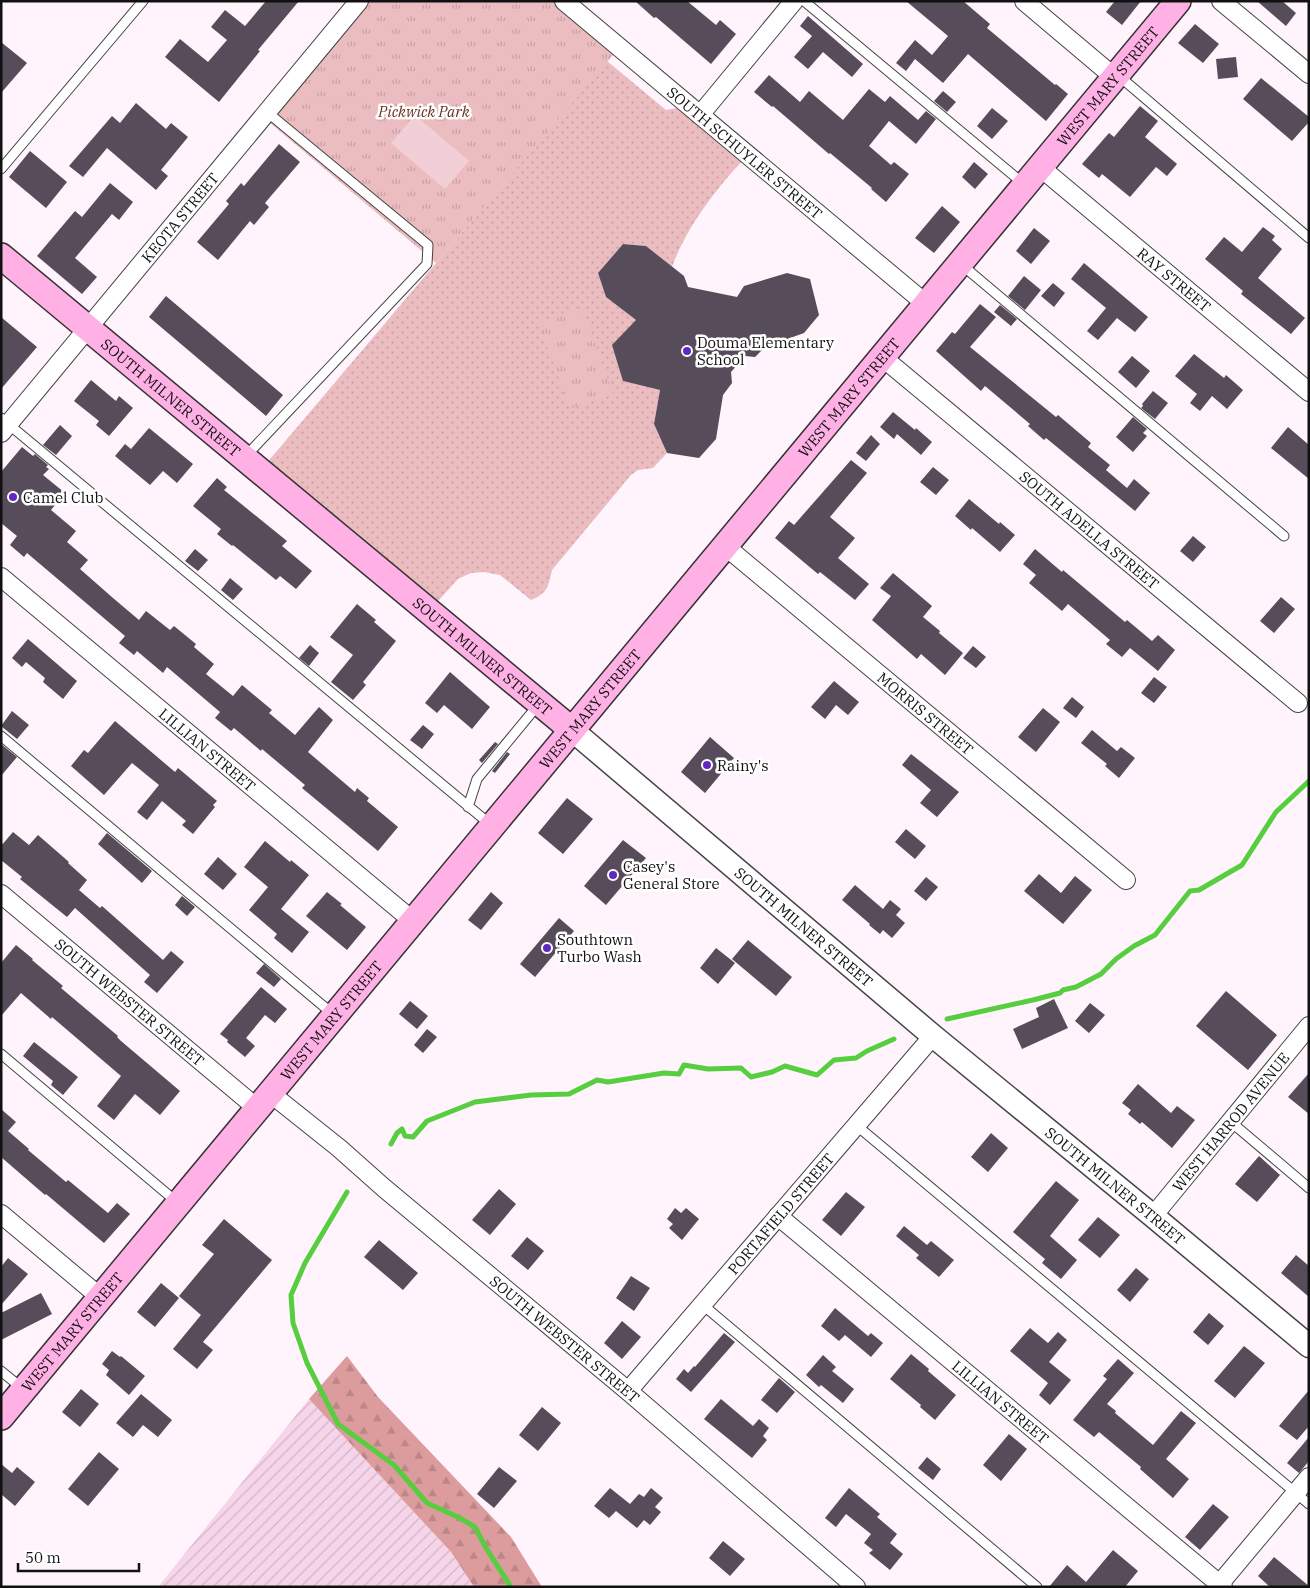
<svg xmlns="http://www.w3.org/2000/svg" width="1310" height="1588" viewBox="0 0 1310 1588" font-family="'IBM Plex Serif',serif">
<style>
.farmland{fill:url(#farmland-furrows)}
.grass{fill:url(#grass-dots)}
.forest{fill:url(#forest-firs)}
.park{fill:url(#park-tufts)}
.pitch{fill:#f2cfd6}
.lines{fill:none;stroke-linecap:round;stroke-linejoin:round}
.stream{stroke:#57ce3f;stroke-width:5}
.building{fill:#574d5a}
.service-casing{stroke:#444;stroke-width:11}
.minor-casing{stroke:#444;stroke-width:20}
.tertiary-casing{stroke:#444;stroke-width:25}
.secondary-casing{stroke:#333;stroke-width:28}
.service{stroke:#fff;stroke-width:9}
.minor{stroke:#fff;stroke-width:18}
.tertiary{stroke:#fff;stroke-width:22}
.secondary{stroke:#ffb0e5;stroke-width:25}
.poi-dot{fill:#6226c3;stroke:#fff;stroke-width:2}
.labels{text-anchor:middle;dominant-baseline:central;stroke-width:5;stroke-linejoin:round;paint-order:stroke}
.street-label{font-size:15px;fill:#111;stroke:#fff}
.park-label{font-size:15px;font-style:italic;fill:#6a301f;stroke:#fff}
.poi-label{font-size:15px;fill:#111;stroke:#fff;text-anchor:start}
</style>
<defs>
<pattern id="farmland-furrows" width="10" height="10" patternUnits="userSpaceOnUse" patternTransform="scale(1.25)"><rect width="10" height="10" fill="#f6d4ea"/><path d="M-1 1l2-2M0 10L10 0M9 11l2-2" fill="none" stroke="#d2b5c8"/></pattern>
<pattern id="grass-dots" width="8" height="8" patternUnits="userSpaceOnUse" patternTransform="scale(1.25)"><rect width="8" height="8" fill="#ebbdc1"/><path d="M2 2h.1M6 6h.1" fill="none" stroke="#c8a1a5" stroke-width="1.8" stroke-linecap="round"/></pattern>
<pattern id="forest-firs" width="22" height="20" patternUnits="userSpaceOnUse" patternTransform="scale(1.25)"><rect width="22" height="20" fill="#dc9c9d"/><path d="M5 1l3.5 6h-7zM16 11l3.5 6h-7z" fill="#bc8586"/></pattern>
<pattern id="park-tufts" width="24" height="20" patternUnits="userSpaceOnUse" patternTransform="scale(1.25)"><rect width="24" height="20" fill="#ebbdc1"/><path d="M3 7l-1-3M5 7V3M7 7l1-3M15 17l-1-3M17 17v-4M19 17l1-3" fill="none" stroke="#c8a1a5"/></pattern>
</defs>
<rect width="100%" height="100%" fill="#fff4fc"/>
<path class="farmland" d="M309 1399 451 1552 474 1587H158Z"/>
<path class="grass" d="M607 61 666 110 688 106 748 155C718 186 687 226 672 267L646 246 623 244 598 273 606 297 636 320 623 381 660 390 654 424 667 453 653 468 638 470 631 475 552 570C548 587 548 593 531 600L500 575 484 572 471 573 458 579 429 611 260 471Z"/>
<path class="forest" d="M347 1356 378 1397 511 1537 542 1587H474L451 1552 309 1399Z"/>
<path class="park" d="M359 1H564L619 48 436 263 263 117Z
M582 307 613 393 570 409 539 323Z"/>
<path class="pitch" d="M415 115 469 161 445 189 391 143Z"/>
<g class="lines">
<path class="stream" d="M947 1019 1033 1000 1060 993 1063 990 1076 987 1101 974 1116 959 1134 946 1155 935 1190 891 1199 890 1242 865 1276 812 1309 781
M391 1144 397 1133 402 1129 405 1136 413 1137 427 1121 475 1102 531 1095 569 1094 597 1080 608 1082 664 1073 679 1074 684 1065 708 1069 741 1068 751 1077 772 1072 785 1066 817 1075 834 1060 856 1058 867 1051 894 1039
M347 1192 305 1263 291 1295 293 1323 307 1363 338 1424 394 1465 427 1503 458 1517 475 1527 486 1548 511 1587"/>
</g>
<path class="building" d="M266 1H299L258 50 260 51 219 102 165 57 180 39 208 62 227 40 211 27 225 10 245 26Z
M635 1H687L716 25 720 20 736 34 711 64 656 17 654 18Z
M906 1H963L990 24 987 28 1055 85 1056 84 1068 94 1046 121 968 54 943 83 915 59 906 71 896 63 915 40 932 55 948 36Z
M1115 1H1141L1122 25 1106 12Z
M1257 1H1282L1296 13 1286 26Z
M808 16 863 64 852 77 823 52 808 69 794 57 812 36 800 26Z
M1195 24 1219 44 1203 63 1178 43Z
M1 42 27 63 1 93Z
M1236 57 1238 77 1218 79 1216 59Z
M769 75 800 102 809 91 843 120 869 89 885 102 890 96 918 120 926 111 936 119 916 144 889 121 869 146 891 165 894 162 909 174 886 202 871 189 872 188 830 153 829 154 773 106 772 107 754 92Z
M1261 78 1309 117V122L1292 141 1243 99Z
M943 91 956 102 947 112 934 101Z
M136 103 166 129 171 123 188 137 161 170 168 176 156 190 107 148 83 177 69 166 112 116 120 123Z
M1140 106 1158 121 1145 137 1177 164 1167 176 1156 167 1130 197 1102 174 1099 178 1082 164 1109 133 1114 137Z
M992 108 1008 121 992 139 977 126Z
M279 144 300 162 265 203 269 207 254 225 250 221 218 260 197 242 229 204 226 201 241 183 244 186Z
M30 151 67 182 46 208 9 177Z
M974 162 988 174 975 189 962 177Z
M110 183 133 202 119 220 112 214 75 258 97 277 82 294 37 256 75 211 82 217Z
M942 206 960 222 934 253 915 238Z
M1263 227 1275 236 1272 240 1282 249 1258 278 1305 318 1291 334 1241 294 1243 291 1205 259 1224 237 1242 252Z
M1034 228 1050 241 1031 264 1016 251Z
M623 244 646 246 684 276 688 287 737 297 744 286 787 273 810 279 819 315 804 333 765 347 755 357 745 356 731 372 732 383 723 395 716 439 699 458 667 453 654 424 660 390 623 381 612 345 636 320 606 297 598 273Z
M1084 263 1148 317 1135 332 1117 318 1098 340 1087 331 1106 308 1071 279Z
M1024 276 1041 290 1025 310 1008 296Z
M1053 283 1065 293 1054 307 1041 296Z
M166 296 283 395 266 416 149 317Z
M980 304 996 317 970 347 1056 417 1058 415 1091 443 1088 447 1110 465 1106 470 1127 488 1134 479 1150 493 1135 511 1046 438 1044 440 1028 426 1030 424 985 386 981 391 936 351 952 332 955 334Z
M1000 305 1017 319 1011 326 994 312Z
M1 317 37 347 1 389Z
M1194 354 1224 378 1226 375 1243 390 1227 409 1212 396 1200 411 1190 403 1197 394 1175 376Z
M1132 356 1150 371 1136 388 1118 372Z
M91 380 116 401 119 396 133 408 109 436 96 425 99 421 74 401Z
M1153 391 1168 403 1155 419 1141 408 1143 406 1142 404Z
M893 412 915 430 916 428 932 442 921 455 897 434 894 439 880 427Z
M1133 417 1147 429 1143 433 1147 436 1133 452 1116 437Z
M60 425 72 436 56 455 43 445Z
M1288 427 1309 445V479L1271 448Z
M149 428 193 464 177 483 163 471 150 485 115 456 125 444 131 449Z
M871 435 880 444 866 461 856 453Z
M22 447 33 456 35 454 48 465 46 467 49 469 43 475 65 493 51 510 76 531 67 542 88 560 80 569 113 598 139 620 146 611 170 630 174 626 196 644 194 647 214 664 206 674 233 696 242 685 272 710 269 713 295 735 319 707 333 720 308 752 355 792 357 788 369 798 367 801 398 827 378 851 302 788 305 785 262 749 261 751 234 728 231 731 215 718 220 712 167 667 163 673 137 651 134 655 119 643 125 636 27 553 24 557 10 545 17 536 1 523V472Z
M851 460 867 473 830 517 855 538 838 558 869 584 855 600 820 572 818 574 775 538 789 521 794 525Z
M933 467 949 480 936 495 920 482Z
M217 478 227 487 224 490 287 541 282 546 312 571 296 589 280 576 276 580 233 545 232 546 217 534 221 529 193 506Z
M969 499 999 524 1000 522 1015 535 1000 552 972 528 971 530 955 516Z
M1193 536 1206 547 1193 562 1180 551Z
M195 549 208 560 198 571 185 561Z
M1035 549 1062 572 1063 570 1125 622 1127 620 1152 641 1158 635 1175 650 1158 671 1130 648 1122 657 1106 644 1110 640 1068 604 1062 611 1029 583 1036 575 1023 564Z
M893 573 932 606 923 617 940 631 939 633 963 653 945 675 921 654 917 659 872 620 891 596 880 588Z
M230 578 243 589 233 600 221 590Z
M1281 597 1295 609 1274 633 1260 621Z
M357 604 376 620 374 622 396 641 363 682 366 685 353 700 331 682 353 655 330 637Z
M28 639 77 681 63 699 43 682 45 678 26 662 22 667 12 658Z
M310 645 319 653 309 666 299 658Z
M973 646 986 657 976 668 963 658Z
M450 672 490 707 472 729 444 705 437 713 425 703Z
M1154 677 1167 687 1154 703 1141 693Z
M834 681 859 702 848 715 836 705 825 719 811 707Z
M1072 697 1084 707 1076 718 1063 708Z
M1043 708 1060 722 1036 752 1018 737Z
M12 711 29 725 17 739 1 726Z
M115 721 175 772 178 768 217 801 213 805 215 807 193 834 182 825 186 821 162 801 147 820 137 812 159 785 132 763 104 795 71 766 84 750 88 753Z
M423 725 434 734 422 749 410 740Z
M1092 730 1117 751 1121 747 1135 758 1119 778 1105 766 1107 764 1081 743Z
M710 737 734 758 705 793 681 772Z
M495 742 498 744 482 763 479 760Z
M1 744 17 757 1 776Z
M507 752 510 754 495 773 492 771Z
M911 754 959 792 937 817 920 803 931 790 902 765Z
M567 798 593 819 563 854 538 833Z
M906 829 926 846 915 859 895 842Z
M13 832 29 845 38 835 69 862 68 863 87 880 79 890 100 908 102 906 163 960 171 951 184 962 157 993 144 982 150 975 75 908 67 917 20 879 22 877 1 860V846Z
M107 833 152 871 142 883 98 844Z
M623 840 646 858 606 905 584 886Z
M265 841 290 862 291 860 309 875 281 909 309 932 292 953 274 938 277 934 249 910 268 887 244 867Z
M218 857 237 874 223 890 204 874Z
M1039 874 1061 893 1075 876 1092 890 1063 924 1024 891Z
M926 877 938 887 926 901 914 891Z
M855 885 883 909 890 900 901 909 896 915 905 923 892 938 883 930 880 934 869 925 870 924 842 900Z
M327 892 342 904 340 905 366 927 347 950 306 916Z
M491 892 503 903 481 930 468 920Z
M182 896 195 907 187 916 175 905Z
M559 918 574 931 535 977 520 964Z
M748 940 792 977 776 996 732 959Z
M16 945 33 959 32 960 63 986 61 988 118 1036 117 1037 121 1041 180 1091 160 1115 135 1094 114 1120 97 1106 121 1076 52 1017 51 1019 21 993 1 1016V963Z
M716 948 735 963 718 984 700 968Z
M264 964 281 979 274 987 256 973Z
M261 987 287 1009 275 1023 265 1015 246 1038 255 1046 245 1057 227 1042 228 1040 220 1034Z
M1226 991 1277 1035 1248 1070 1196 1026Z
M1054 999 1068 1028 1022 1049 1013 1029 1039 1017 1036 1008Z
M410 1001 428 1016 417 1029 399 1014Z
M1090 1003 1105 1015 1089 1033 1075 1021Z
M427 1029 437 1037 423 1053 414 1045Z
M34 1042 78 1077 63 1095 51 1085 53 1081 23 1056Z
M1309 1073V1114L1288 1097Z
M1138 1084 1171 1113 1177 1106 1195 1120 1172 1148 1142 1122 1140 1124 1128 1114 1131 1110 1122 1103Z
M1 1109 16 1122 8 1131 29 1149 28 1150 66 1182 68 1180 108 1213 117 1203 130 1214 104 1243 46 1194 45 1195 1 1157Z
M991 1133 1008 1148 988 1172 971 1157Z
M1259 1156 1280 1175 1257 1202 1235 1184Z
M1056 1181 1079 1200 1050 1236 1077 1260 1061 1279 1042 1263 1045 1259 1013 1232Z
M499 1189 516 1204 490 1235 472 1220Z
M846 1192 865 1207 841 1236 822 1220Z
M675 1208 681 1213 686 1208 699 1219 682 1240 669 1228 673 1224 667 1219Z
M1098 1217 1120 1235 1100 1258 1078 1240Z
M224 1219 272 1260 203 1342 213 1350 197 1369 173 1349 201 1315 179 1296 214 1254 202 1245Z
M904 1226 927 1245 931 1241 954 1260 939 1277 916 1258 919 1255 896 1236Z
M527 1237 544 1251 528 1270 511 1256Z
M379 1240 418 1273 403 1290 364 1257Z
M1296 1255 1309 1266V1297L1281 1273Z
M8 1258 28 1274 1 1305V1267Z
M1136 1268 1149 1279 1130 1302 1117 1290Z
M631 1276 650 1288 634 1311 616 1298Z
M161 1283 179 1298 155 1327 137 1312Z
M41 1293 52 1314 1 1340V1313Z
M835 1308 868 1336 871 1333 883 1343 871 1357 845 1335 839 1341 821 1326Z
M1209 1313 1224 1326 1208 1345 1193 1332Z
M622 1321 641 1337 622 1359 604 1343Z
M1030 1328 1048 1343 1058 1332 1067 1340 1049 1362 1071 1380 1050 1405 1039 1395 1048 1383 1010 1351Z
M724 1333 735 1342 691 1392 676 1379 684 1369 688 1373 694 1366 695 1367Z
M1244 1346 1265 1363 1235 1398 1214 1381Z
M112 1351 120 1357 121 1356 145 1376 129 1395 106 1375 109 1370 102 1364Z
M911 1354 929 1369 928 1371 956 1395 935 1420 920 1407 921 1405 890 1379Z
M823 1355 836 1367 832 1371 854 1389 843 1403 821 1385 819 1387 806 1375Z
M1118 1359 1134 1373 1107 1404 1116 1411 1115 1413 1153 1445 1181 1411 1196 1423 1166 1459 1189 1479 1173 1498 1140 1469 1141 1467 1099 1432 1094 1437 1073 1420 1107 1379 1103 1376Z
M779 1378 795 1392 777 1413 761 1400Z
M81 1389 99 1404 80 1427 62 1412Z
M1309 1390V1426L1297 1440 1279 1426Z
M141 1394 172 1420 158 1437 143 1425 133 1437 116 1423Z
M721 1399 753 1426 759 1419 769 1428 763 1436 767 1440 752 1458 704 1419Z
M542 1407 561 1423 538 1451 519 1435Z
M1009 1434 1027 1449 1001 1481 983 1465Z
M1309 1437V1461L1299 1473 1287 1463Z
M99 1452 119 1469 88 1506 68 1489Z
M927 1457 941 1469 933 1480 918 1468Z
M1 1464 12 1473 17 1467 35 1482 15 1506 1 1494Z
M499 1467 517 1481 494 1508 477 1494Z
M610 1488 630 1504 639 1494 644 1497 651 1488 663 1498 655 1507 661 1512 650 1525 644 1520 637 1528 616 1511 609 1518 594 1506Z
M849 1488 880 1514 877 1517 897 1534 890 1543 903 1554 890 1570 869 1553 873 1550 864 1543 871 1534 846 1514 836 1527 825 1518Z
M1213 1504 1229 1517 1200 1550 1185 1537Z
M723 1541 745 1559 730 1576 709 1558Z
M1113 1550 1138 1571 1125 1587H1049L1067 1565 1086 1582Z
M1274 1557 1309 1586V1587H1270L1258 1576Z"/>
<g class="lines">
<defs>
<path id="service" d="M804 1 1025 185
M1119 76 1309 238
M1 169 143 1
M962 265 1284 536
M1 418 491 825
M244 458 427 264 428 245 267 112
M1 736 334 1015
M468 807 477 779 538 705
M1 1054 178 1203
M1231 1122 1309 1188
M856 1125 1309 1504
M703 1305 1037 1587
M1 1371 23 1389"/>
<g id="minor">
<path id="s1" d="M564 1 926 304"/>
<path d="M1024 1 1114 77"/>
<path d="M1221 1 1309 74"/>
<path d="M700 115 794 1"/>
<path id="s2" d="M1040 167 1309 392"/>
<path id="s3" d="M882 357 1298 703"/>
<path id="s4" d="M1 433 359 1"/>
<path id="s5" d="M725 546 1126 880"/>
<path id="s6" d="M1 577 413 921"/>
<path id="s7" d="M1 894 257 1108"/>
<path id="s8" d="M270 1093 339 1148 384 1188 628 1391 856 1587"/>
<path d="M1 1214 100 1297"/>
<path id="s9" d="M778 1216 1223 1587"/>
<path id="s10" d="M1153 1216 1309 1026"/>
<path id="s11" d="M628 1391 933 1036"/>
<path d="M1217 1587 1309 1477"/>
</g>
<g id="tertiary">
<path id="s12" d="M572 730 933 1036 1153 1216 1309 1346"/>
</g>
<g id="secondary">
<path id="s13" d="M1 256 572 730"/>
<path id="s14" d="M1 1417 1178 1"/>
</g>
</defs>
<use href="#service" class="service-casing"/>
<use href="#minor" class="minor-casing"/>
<use href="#tertiary" class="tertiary-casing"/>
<use href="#secondary" class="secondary-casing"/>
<use href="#service" class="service"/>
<use href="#minor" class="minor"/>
<use href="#tertiary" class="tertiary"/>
<use href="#secondary" class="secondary"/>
</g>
<g class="poi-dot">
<circle cx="687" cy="351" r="5"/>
<circle cx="13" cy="497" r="5"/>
<circle cx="707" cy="765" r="5"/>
<circle cx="613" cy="875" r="5"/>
<circle cx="547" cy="948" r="5"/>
</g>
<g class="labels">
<g class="street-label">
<text stroke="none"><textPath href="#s14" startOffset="1731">WEST MARY STREET</textPath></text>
<text stroke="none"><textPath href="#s1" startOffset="236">SOUTH SCHUYLER STREET</textPath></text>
<text stroke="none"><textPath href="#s4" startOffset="280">KEOTA STREET</textPath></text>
<text stroke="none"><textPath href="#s2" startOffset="175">RAY STREET</textPath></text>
<text stroke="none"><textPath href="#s13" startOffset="221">SOUTH MILNER STREET</textPath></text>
<text stroke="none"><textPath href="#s14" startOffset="1326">WEST MARY STREET</textPath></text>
<text stroke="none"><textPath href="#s3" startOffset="270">SOUTH ADELLA STREET</textPath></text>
<text stroke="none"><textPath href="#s13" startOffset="626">SOUTH MILNER STREET</textPath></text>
<text stroke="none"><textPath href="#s14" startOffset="921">WEST MARY STREET</textPath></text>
<text stroke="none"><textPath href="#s5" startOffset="261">MORRIS STREET</textPath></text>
<text stroke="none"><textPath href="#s6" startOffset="269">LILLIAN STREET</textPath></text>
<text stroke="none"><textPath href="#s12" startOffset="304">SOUTH MILNER STREET</textPath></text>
<text stroke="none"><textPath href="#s7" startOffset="168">SOUTH WEBSTER STREET</textPath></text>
<text stroke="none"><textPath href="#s14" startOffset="516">WEST MARY STREET</textPath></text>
<text stroke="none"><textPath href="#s10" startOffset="122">WEST HARROD AVENUE</textPath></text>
<text stroke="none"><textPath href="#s12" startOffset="709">SOUTH MILNER STREET</textPath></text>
<text stroke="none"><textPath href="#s11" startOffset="234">PORTAFIELD STREET</textPath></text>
<text stroke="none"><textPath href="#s14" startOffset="111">WEST MARY STREET</textPath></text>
<text stroke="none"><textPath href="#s8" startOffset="384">SOUTH WEBSTER STREET</textPath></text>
<text stroke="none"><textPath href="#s9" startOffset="290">LILLIAN STREET</textPath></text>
</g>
<g class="park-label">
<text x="424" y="111">Pickwick Park</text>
</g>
<g class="poi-label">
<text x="697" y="342">Douma Elementary<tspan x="697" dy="17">School</tspan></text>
<text x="23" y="497">Camel Club</text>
<text x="717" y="765">Rainy's</text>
<text x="623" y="866">Casey's<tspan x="623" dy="17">General Store</tspan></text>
<text x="557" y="939">Southtown<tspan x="557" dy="17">Turbo Wash</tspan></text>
</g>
</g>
<rect width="1310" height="1588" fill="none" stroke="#111111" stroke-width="5"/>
<path d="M18 1563v8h121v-8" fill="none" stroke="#111111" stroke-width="2.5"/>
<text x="25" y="1563" font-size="15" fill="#111111" stroke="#ffffff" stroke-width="4" paint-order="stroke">50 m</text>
</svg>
